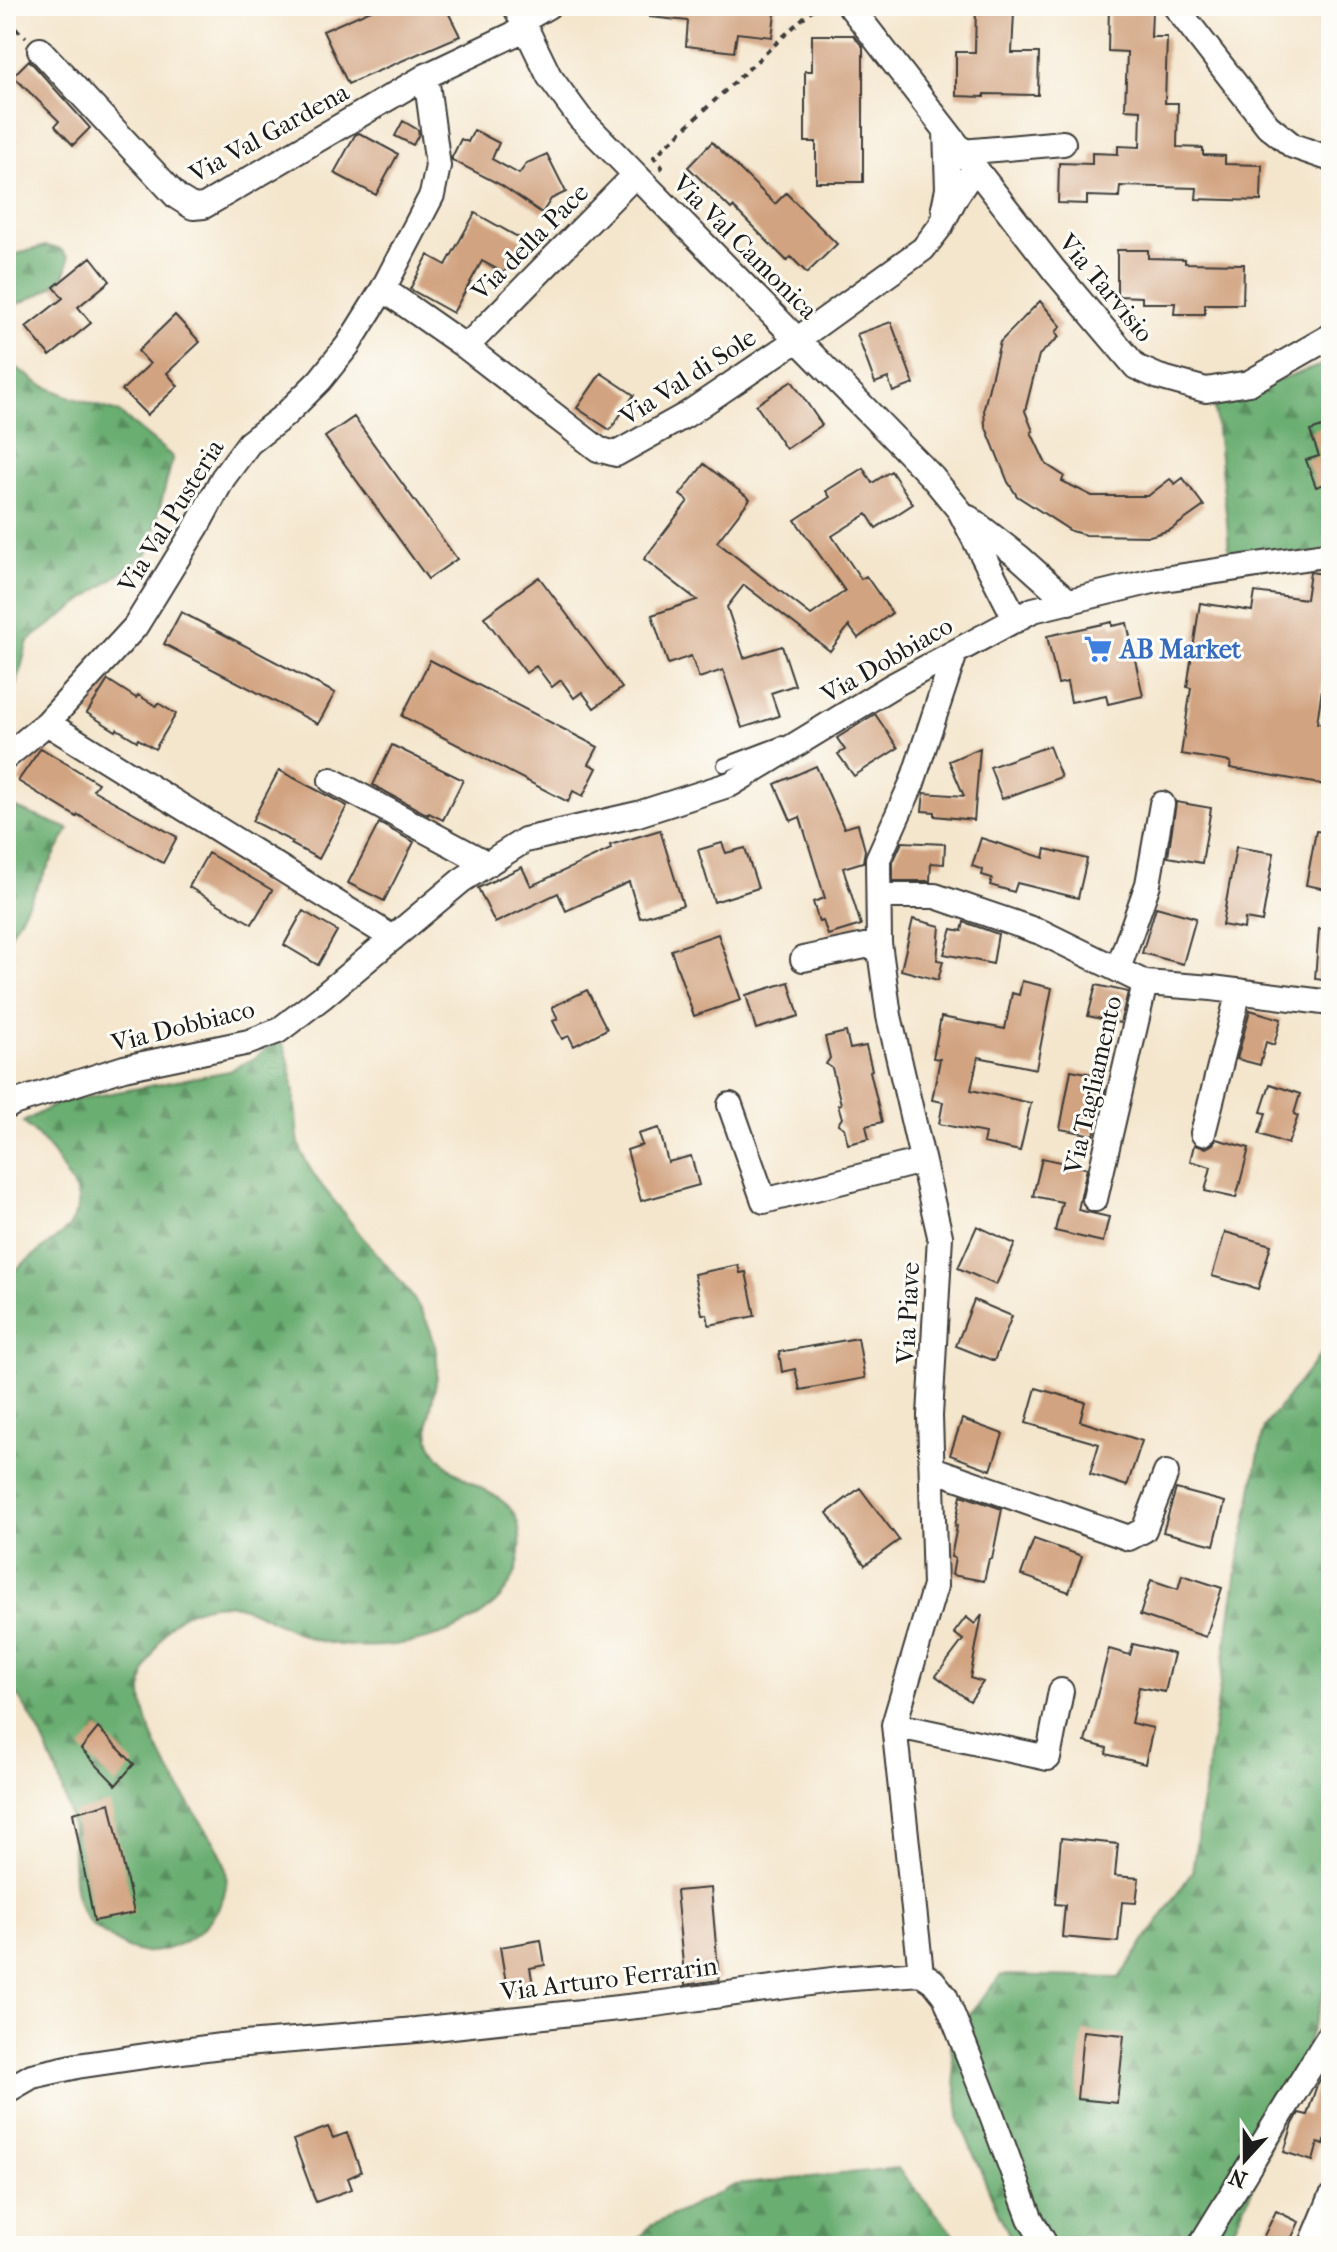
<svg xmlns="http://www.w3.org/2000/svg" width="1337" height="2252" viewBox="0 0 1337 2252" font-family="'IM FELL French Canon',serif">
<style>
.forest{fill:url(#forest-firs);stroke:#446547;stroke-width:2}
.building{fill:#d1a380}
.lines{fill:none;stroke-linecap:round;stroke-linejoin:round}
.lane-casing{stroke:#3c3a37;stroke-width:16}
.street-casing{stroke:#3c3a37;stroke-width:28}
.path{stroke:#3c3a37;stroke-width:4;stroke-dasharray:6 6;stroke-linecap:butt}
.lane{stroke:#fff;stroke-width:12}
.street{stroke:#fff;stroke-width:24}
.labels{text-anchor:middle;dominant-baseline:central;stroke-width:6;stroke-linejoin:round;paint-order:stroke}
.street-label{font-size:26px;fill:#1c1c1c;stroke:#fdfcf7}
.shop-label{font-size:26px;font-weight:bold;fill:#366cbe;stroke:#fdfcf7;text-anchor:start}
</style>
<defs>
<pattern id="forest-firs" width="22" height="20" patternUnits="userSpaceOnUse" patternTransform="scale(2)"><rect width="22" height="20" fill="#6bae72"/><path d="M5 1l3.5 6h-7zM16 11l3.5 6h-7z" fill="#578d5d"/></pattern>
</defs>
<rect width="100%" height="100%" fill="#fdfcf7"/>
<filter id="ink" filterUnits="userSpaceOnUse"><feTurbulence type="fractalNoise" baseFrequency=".0125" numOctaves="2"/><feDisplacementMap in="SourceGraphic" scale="16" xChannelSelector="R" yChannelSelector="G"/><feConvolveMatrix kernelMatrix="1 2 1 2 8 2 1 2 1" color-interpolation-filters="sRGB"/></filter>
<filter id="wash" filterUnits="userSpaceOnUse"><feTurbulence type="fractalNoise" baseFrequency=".006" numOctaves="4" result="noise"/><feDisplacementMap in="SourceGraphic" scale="32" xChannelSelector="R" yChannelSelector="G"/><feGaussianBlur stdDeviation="1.8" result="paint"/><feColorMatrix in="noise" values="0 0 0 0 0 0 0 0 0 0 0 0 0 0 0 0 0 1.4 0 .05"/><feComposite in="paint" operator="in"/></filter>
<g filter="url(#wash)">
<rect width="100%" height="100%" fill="#f4e6cd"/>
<path class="forest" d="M45 246 60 249 68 257C70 290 29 297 6 309V257Z
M6 360 40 384 70 397 118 412 173 457 148 553 28 641 6 725Z
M1331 362V552L1230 567 1227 522 1214 402Z
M6 804 69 829 6 943Z
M280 1038C290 1058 293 1082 295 1105 297 1122 296 1141 304 1157 312 1175 326 1191 339 1207 351 1223 363 1239 377 1254 398 1279 420 1301 431 1332 436 1346 438 1361 437 1375 435 1396 423 1424 431 1444 434 1452 441 1459 447 1465 464 1483 497 1492 511 1509 524 1526 522 1558 514 1576 484 1642 374 1658 312 1639 285 1630 260 1610 232 1605 213 1602 189 1609 174 1621 166 1628 160 1640 155 1650 148 1662 142 1677 142 1691 142 1730 177 1785 198 1817 209 1835 223 1850 226 1871 232 1914 184 1955 142 1952 131 1951 120 1945 111 1938 104 1933 95 1930 90 1923 68 1898 75 1861 72 1830 70 1819 68 1807 64 1796 52 1753 34 1716 6 1680V1277L69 1228 77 1210 78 1199 75 1190 54 1155 38 1136 23 1122 58 1103 229 1071 256 1057Z
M1331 1341V1970L1313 2027 1260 2172 1226 2246H1015L999 2214 960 2122 950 2037 1001 1975 1119 1978 1192 1872 1238 1565 1264 1427Z
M897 2168 954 2234V2246H633L650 2226 735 2185Z"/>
<g id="blocks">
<path class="building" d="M380 6H445L460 36 348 84 323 31Z
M651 6H776L772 37 737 33 734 52 686 46 688 21 650 17Z
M976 6H996V11L1014 12 1012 53H1039L1038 95 984 94V97L956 96V52H975Z
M1109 6H1142V10H1152L1151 37H1167L1165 103H1178L1177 147 1203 148V155L1225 156V164L1262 165 1261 201 1196 199 1197 188 1120 186 1119 197 1087 196V204L1058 203 1059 163 1092 164V153L1118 154V146L1140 147 1141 110 1125 109 1127 52 1108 51Z
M812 35H853L863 47V182H816V142H805V71H812Z
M29 60 90 128 73 145 55 126 59 121 13 76Z
M403 121 418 130 419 134 413 145 395 136Z
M474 130 499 143 492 159 519 174 527 163 547 154 566 192 551 199 542 213 501 185 452 160V157L461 139 468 142Z
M359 133 398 154 376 195 334 173 355 135Z
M712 142 775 204 786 193 837 244 807 273 791 257 787 261 733 207 731 209 688 167Z
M475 213 523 240 504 273 482 261 453 313 410 289 428 255 446 265Z
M1117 250H1148V258L1185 259V263L1244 264 1243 304H1205V314H1174L1175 303H1142V297L1117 296Z
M91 257 110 281 78 307 91 323 50 356 26 327 63 298 54 287Z
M1040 301 1061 326 1056 332 1059 337 1039 355 1025 411 1033 431 1031 432 1046 464 1064 476 1062 481 1092 496H1148L1170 479 1175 484 1183 478 1204 506 1170 530 1150 536 1086 535 1071 531 1017 496 1008 482 985 425 984 408 1000 342Z
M175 315 200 342 167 373 178 386 147 415 122 390 150 364 138 351Z
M891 322 914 384 893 392 888 378 875 383 857 334Z
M601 373 634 395 610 430 577 408Z
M792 381 822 425 786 449 756 405Z
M354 417 457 559 428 579 325 437Z
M1331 424V484L1328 483 1316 487 1306 460 1319 456 1310 431Z
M704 464 750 499 717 542 811 615 845 591 795 520 830 497 826 491 863 468 872 483 891 471 913 504 876 528 867 514 832 536 861 579 866 576 892 613 858 638 849 626 830 651 744 585 727 607 744 658 782 646 795 685 771 693 779 716 742 728 723 670 699 678 691 656 668 664 652 615 697 600 644 559 688 501 680 495Z
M1310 572 1331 575V629L1317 723 1331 725V786L1230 768 1231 762 1181 754 1191 688 1187 687 1200 603 1252 611 1255 592 1306 599Z
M539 577 622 688 594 708 582 692 574 698 561 680 552 687 536 666 526 673 484 617Z
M181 612 335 693 318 724 164 644Z
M1112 622V626L1127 623 1143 696 1108 704 1106 695 1071 702 1067 682 1058 684 1047 636Z
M430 660 598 747 589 764 597 768 583 796 573 791 568 802 402 716Z
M108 680 136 698 138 695 156 706 158 703 176 714 155 749 138 739 137 741 117 729 116 731 87 713Z
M875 714 898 748 854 776 838 754 845 750 837 738Z
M392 745 463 780 443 820 429 813 428 815 373 785Z
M1049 746 1061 777 1002 799 990 767Z
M41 748 98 783 93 790 177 837 163 863 78 815 77 817 18 781Z
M980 748 974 822V820L935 816V812L922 811 924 793 964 796 949 761Z
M816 766 844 828 858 824 865 850 863 862 843 868 861 925 828 935 823 921 819 922 813 902 825 898 800 817 791 821 775 784Z
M279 770 347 806 319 859 291 844 293 842 252 821Z
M1176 802 1211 808 1202 863 1168 857Z
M379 823 414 842 384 901 348 883Z
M660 830 683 905 640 918 629 882 566 911 558 893 495 923 478 888 522 867 531 886 611 849 610 845Z
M1316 831 1331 833V890L1306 885Z
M981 838 1044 858 1046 849 1087 859 1078 898 1017 883 1014 892 990 885 992 878 982 875 983 870 972 866Z
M902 842 945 844 944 864 931 863 930 881H893V862Z
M722 843 726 853 745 848 758 888 714 902 698 850Z
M1236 847 1274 853 1262 922 1245 919 1244 929 1222 925Z
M208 853 272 890 252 924 189 887Z
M1156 907 1196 918 1183 964 1142 953Z
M303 911 337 931 318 965 284 945Z
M913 919 940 926 937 960 943 961 938 980 901 970Z
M964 922 998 934 993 964 944 954 952 929 962 931Z
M1319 929 1331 930V981L1315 979Z
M718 934 741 1000 694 1016 671 950Z
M1022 981 1052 988 1036 1069 978 1057 971 1090 1031 1103 1020 1151 983 1143 985 1133 939 1124 943 1102 932 1100 940 1059 933 1058 941 1017 1005 1029 1012 993 1019 995Z
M789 982 799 1016 756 1029 746 995Z
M1096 985 1128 992 1120 1023 1088 1016Z
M587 990 607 1029 574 1046 569 1036 562 1039 553 1021 558 1019 552 1007Z
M1250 1010 1281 1019 1274 1045 1266 1042 1260 1065 1237 1059Z
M846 1032 850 1049 866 1046 872 1070 870 1071 882 1122 866 1126 869 1139 848 1144 844 1128 838 1124 842 1118 838 1105 841 1104 832 1068 826 1064 830 1058 825 1037Z
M1071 1070 1098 1075 1095 1088 1105 1090 1094 1135 1060 1129Z
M1270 1084 1300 1094 1294 1114 1298 1116 1288 1144 1259 1134 1266 1113 1261 1112Z
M659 1128 668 1162 691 1156 699 1185 641 1201 627 1150 642 1145 638 1134Z
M1216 1139 1249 1148 1236 1198 1205 1191 1211 1167 1190 1161 1194 1145 1206 1148 1213 1144Z
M1042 1158 1087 1168 1078 1210 1109 1217 1103 1242 1055 1231 1062 1202 1033 1196Z
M977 1226 1015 1244 996 1285 958 1268Z
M1225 1232 1271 1245 1258 1289 1212 1276Z
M738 1265 740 1273 746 1272 755 1316 709 1325 707 1314H702L694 1274Z
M974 1300 1012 1316 994 1361 956 1346Z
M858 1338 865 1378 800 1390 795 1369 782 1372 779 1352Z
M1036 1388 1085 1402 1080 1421 1142 1441 1127 1486 1090 1474 1099 1444 1026 1423Z
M962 1419 1003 1434 991 1470 950 1455Z
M860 1488 899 1540 865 1565 827 1513Z
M1176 1489 1225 1502 1214 1545 1163 1532Z
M961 1495 1002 1509 992 1559H989L984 1581 952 1575 955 1558 951 1557 957 1526H955Z
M1034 1539 1082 1556 1069 1592 1021 1575Z
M1182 1575 1222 1588 1206 1637 1140 1615 1151 1580 1178 1589Z
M982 1615 970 1678 983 1682 970 1701 936 1676 963 1640 954 1633 966 1617 975 1624Z
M1133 1644 1174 1654 1165 1692 1139 1687 1131 1723 1153 1728 1145 1764 1106 1754 1107 1748 1085 1742 1109 1649 1130 1655Z
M98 1728 134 1764 116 1785 81 1749Z
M110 1803 134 1913 94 1921 73 1813Z
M1061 1838 1118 1844 1115 1876 1139 1878 1136 1903 1122 1902 1118 1942 1062 1937 1065 1905 1055 1904Z
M711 1888 719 1980 685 1985 676 1891Z
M541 1940 545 1965 530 1968 533 1985 507 1989 500 1947Z
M1083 2031 1124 2035 1117 2103 1077 2099Z
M1331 2062V2122L1324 2145 1318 2143 1313 2161 1284 2152 1293 2124 1299 2113 1307 2115 1317 2085Z
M328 2127 333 2138 347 2133 361 2172 348 2178 352 2189 316 2202 293 2140Z
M1276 2211 1299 2222 1288 2246H1259Z"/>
</g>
</g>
<g filter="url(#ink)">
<use href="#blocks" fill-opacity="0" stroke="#3c3a37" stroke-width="2"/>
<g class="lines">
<defs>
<path id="lane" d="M724 765 782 743"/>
<path id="street" d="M515 6 549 76 580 118 933 478 960 511 1016 620
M850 6 1054 270 1136 367 1159 377 1206 390 1249 383 1331 336
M1175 6 1268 126 1293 146 1331 159
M522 21 548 6
M40 50 177 197 193 207 204 206 426 76 525 29
M962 152 1063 143
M944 208 948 189 946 131
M383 289 466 347 598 449 616 454 686 415 798 339 923 249 940 227 956 196 974 169
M466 347 634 176
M969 518 1019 557 1069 602
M47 723 393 938
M6 757 47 723 135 627 196 528 223 478 249 443 285 415 320 380 348 345 383 289 432 195 438 166 426 76
M331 780 488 864
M879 896H935L1043 933 1145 983 1212 988 1331 1003
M803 959 879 943
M1118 969 1148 884 1162 804
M730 1105 764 1201 922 1161
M6 1107 13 1103 124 1068 249 1042 278 1031 321 998 462 880 525 840 638 814 731 784 892 686 1033 610 1157 580 1331 554
M1203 1133 1239 991
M1095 1199 1145 983
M933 1469 1129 1538 1144 1530 1166 1473
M894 1725 1048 1758 1061 1691
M921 1973 894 1725 935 1586 930 1416 940 1236 889 1016 879 943 878 859 912 783 955 653
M6 2091 32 2076 77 2066 152 2055 221 2046 416 2030 655 2004 839 1979 921 1973 933 1981 945 1996 989 2108 1030 2218 1046 2246
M1200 2246 1331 2033
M1311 2246 1331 2198"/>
</defs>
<use href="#lane" class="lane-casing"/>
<use href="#street" class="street-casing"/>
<path class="path" d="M6 21 26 37
M660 169 662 167 654 157 816 6"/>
<use href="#lane" class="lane"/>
<use href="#street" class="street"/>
</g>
</g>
<defs>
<symbol id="supermarket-bare" viewBox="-9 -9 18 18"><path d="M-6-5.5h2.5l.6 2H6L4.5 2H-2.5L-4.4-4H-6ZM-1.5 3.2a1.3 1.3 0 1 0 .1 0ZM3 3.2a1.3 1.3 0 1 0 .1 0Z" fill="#3f7fe0" stroke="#fdfcf7" stroke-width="2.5" paint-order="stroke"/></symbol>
</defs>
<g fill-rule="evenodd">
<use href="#supermarket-bare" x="1078" y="629" width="40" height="40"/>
</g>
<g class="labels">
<g class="street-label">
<text transform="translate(269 133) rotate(-29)">Via Val Gardena</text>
<text transform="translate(530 242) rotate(-45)">Via della Pace</text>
<text transform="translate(745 247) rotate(45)">Via Val Camonica</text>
<text transform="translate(1106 288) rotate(50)">Via Tarvisio</text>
<text transform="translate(688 377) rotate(-33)">Via Val di Sole</text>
<text transform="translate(171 516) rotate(-58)">Via Val Pusteria</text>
<text transform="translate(887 660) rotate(-30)">Via Dobbiaco</text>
<text transform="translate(183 1026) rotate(-14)">Via Dobbiaco</text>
<text transform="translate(1093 1085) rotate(-77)">Via Tagliamento</text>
<text transform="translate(908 1313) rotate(-87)">Via Piave</text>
<text transform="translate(609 1979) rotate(-7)">Via Arturo Ferrarin</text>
</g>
<g class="shop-label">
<text x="1120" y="649">AB Market</text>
</g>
</g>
<rect width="1337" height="2252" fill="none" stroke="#fdfcf7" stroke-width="32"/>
<g transform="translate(1245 2160) rotate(201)" stroke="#fdfcf7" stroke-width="6" paint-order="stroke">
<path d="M0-6L14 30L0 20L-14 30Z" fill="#1c1c1c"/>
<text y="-12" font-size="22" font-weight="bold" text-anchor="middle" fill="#1c1c1c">N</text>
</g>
</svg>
